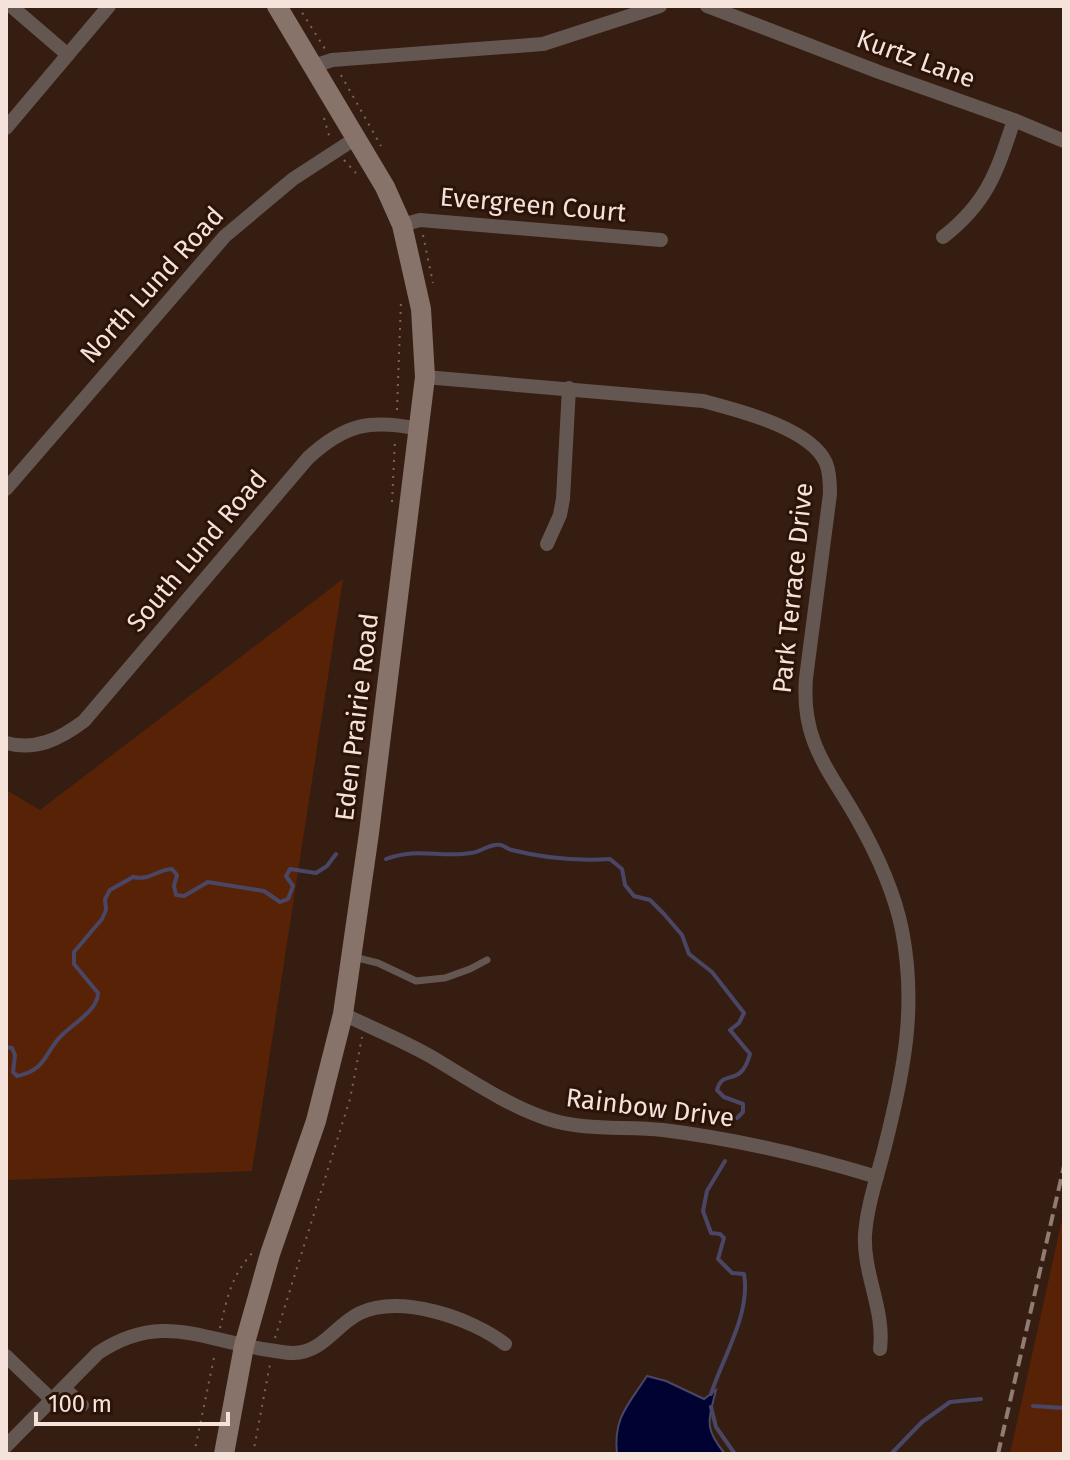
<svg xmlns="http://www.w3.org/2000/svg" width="1070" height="1460" viewBox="0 0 1070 1460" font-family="'Fira Sans',sans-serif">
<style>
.green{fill:#582207}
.water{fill:#000332;stroke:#4a4665;stroke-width:2}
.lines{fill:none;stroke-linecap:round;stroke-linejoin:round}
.stream{stroke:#4a4665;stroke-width:4}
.path{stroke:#7b655b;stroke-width:2;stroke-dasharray:2 6;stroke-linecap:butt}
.lane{stroke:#645751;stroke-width:7}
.street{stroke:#645751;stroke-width:14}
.secondary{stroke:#88736a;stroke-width:20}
.rail{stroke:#917b72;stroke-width:4;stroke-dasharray:12 6;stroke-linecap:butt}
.labels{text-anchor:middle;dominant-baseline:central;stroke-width:6;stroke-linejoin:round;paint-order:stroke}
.street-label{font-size:26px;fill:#f5e3db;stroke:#2c1308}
</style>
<rect width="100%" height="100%" fill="#361d12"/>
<path class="green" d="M343 579 252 1171 6 1180V790L40 810Z
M1064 1211V1454H1010Z"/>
<path class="water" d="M647 1376 666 1381 704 1399 716 1390C708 1422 704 1428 725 1454H617C613 1418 628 1405 647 1376Z"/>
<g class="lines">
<path class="stream" d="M386 859C417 847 440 858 471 853 481 852 490 843 501 845 505 846 507 849 512 850 543 858 578 861 610 859L622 869 625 885 634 896 650 900 664 914 682 935 689 954 712 972 744 1013 739 1023 730 1030 750 1054C740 1090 723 1067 717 1090L724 1097 743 1104V1112L737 1118
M6 1047 12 1048 15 1055 13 1072 17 1076C47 1070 45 1051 62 1035 74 1023 98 1010 98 993L74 964V952L102 919 106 910 105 899 110 890 133 877C151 881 155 870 172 869L177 875 174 886 176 895 184 896 208 882 264 891 280 902 288 899 293 886 286 876 290 869 316 873 327 866 336 854
M711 1394C723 1357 751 1313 744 1274L732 1273 718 1259 724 1238 720 1234 711 1233 703 1211 707 1191 725 1161
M1033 1406 1064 1408
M711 1407 716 1427 735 1454
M891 1454 922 1422 950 1402 981 1399"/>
<path class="path" d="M298 6 325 49
M341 75 381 146
M324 118 330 139
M344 160 356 173
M423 235 433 283
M397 410 401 300
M392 502 395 440
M220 1328C228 1295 231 1276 254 1251
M275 1338 350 1099 362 1037
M194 1454 215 1353
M253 1454 270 1364"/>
<path class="lane" d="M354 957 378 963 416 981 445 978 470 969 487 960"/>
<path class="street" d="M11 6 68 55
M707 6 879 72 1014 120 1064 141
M314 66 332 60 543 44 660 6
M6 128 109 6
M402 225 420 220 661 240
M943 237C988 202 997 171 1014 120
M425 377 703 401C737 410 811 428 826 463 830 473 830 484 830 494L806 678C801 740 827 767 856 817 876 852 894 890 902 930 917 1007 904 1071 885 1146 878 1175 867 1205 865 1235 863 1274 885 1310 880 1349
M6 489 225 236 293 179 356 138
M547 544 560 515 563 499 569 388
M6 743C36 751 60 739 84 721L308 458C346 423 371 419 420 429
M343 1014C372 1028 402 1040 430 1056 469 1079 506 1105 548 1119 584 1131 626 1126 663 1130 736 1139 808 1156 877 1177
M6 1356 52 1400
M64 1388 82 1405
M6 1446 98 1353C161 1311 202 1340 269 1350 277 1351 285 1353 293 1353 324 1352 335 1325 360 1313 401 1294 471 1318 505 1344"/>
<path class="secondary" d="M224 1454 244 1346 270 1254 316 1121 343 1014 369 833 425 377 421 309 402 225 385 187 277 6"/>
<path class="rail" d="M998 1454 1064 1166"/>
</g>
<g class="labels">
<g class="street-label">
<text transform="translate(916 59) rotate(20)">Kurtz Lane</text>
<text transform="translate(533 205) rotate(5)">Evergreen Court</text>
<text transform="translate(152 285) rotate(-48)">North Lund Road</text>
<text transform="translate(197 551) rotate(-50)">South Lund Road</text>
<text transform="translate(793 588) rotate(-84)">Park Terrace Drive</text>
<text transform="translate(357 717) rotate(-83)">Eden Prairie Road</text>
<text transform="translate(650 1108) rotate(7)">Rainbow Drive</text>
</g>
</g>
<rect width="1070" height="1460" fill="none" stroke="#f5e3db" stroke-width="16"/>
<path d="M36 1412v12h192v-12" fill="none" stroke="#f5e3db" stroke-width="4"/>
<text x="48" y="1412" font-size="24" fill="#f5e3db" stroke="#2c1308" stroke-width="6" paint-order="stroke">100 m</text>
</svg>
